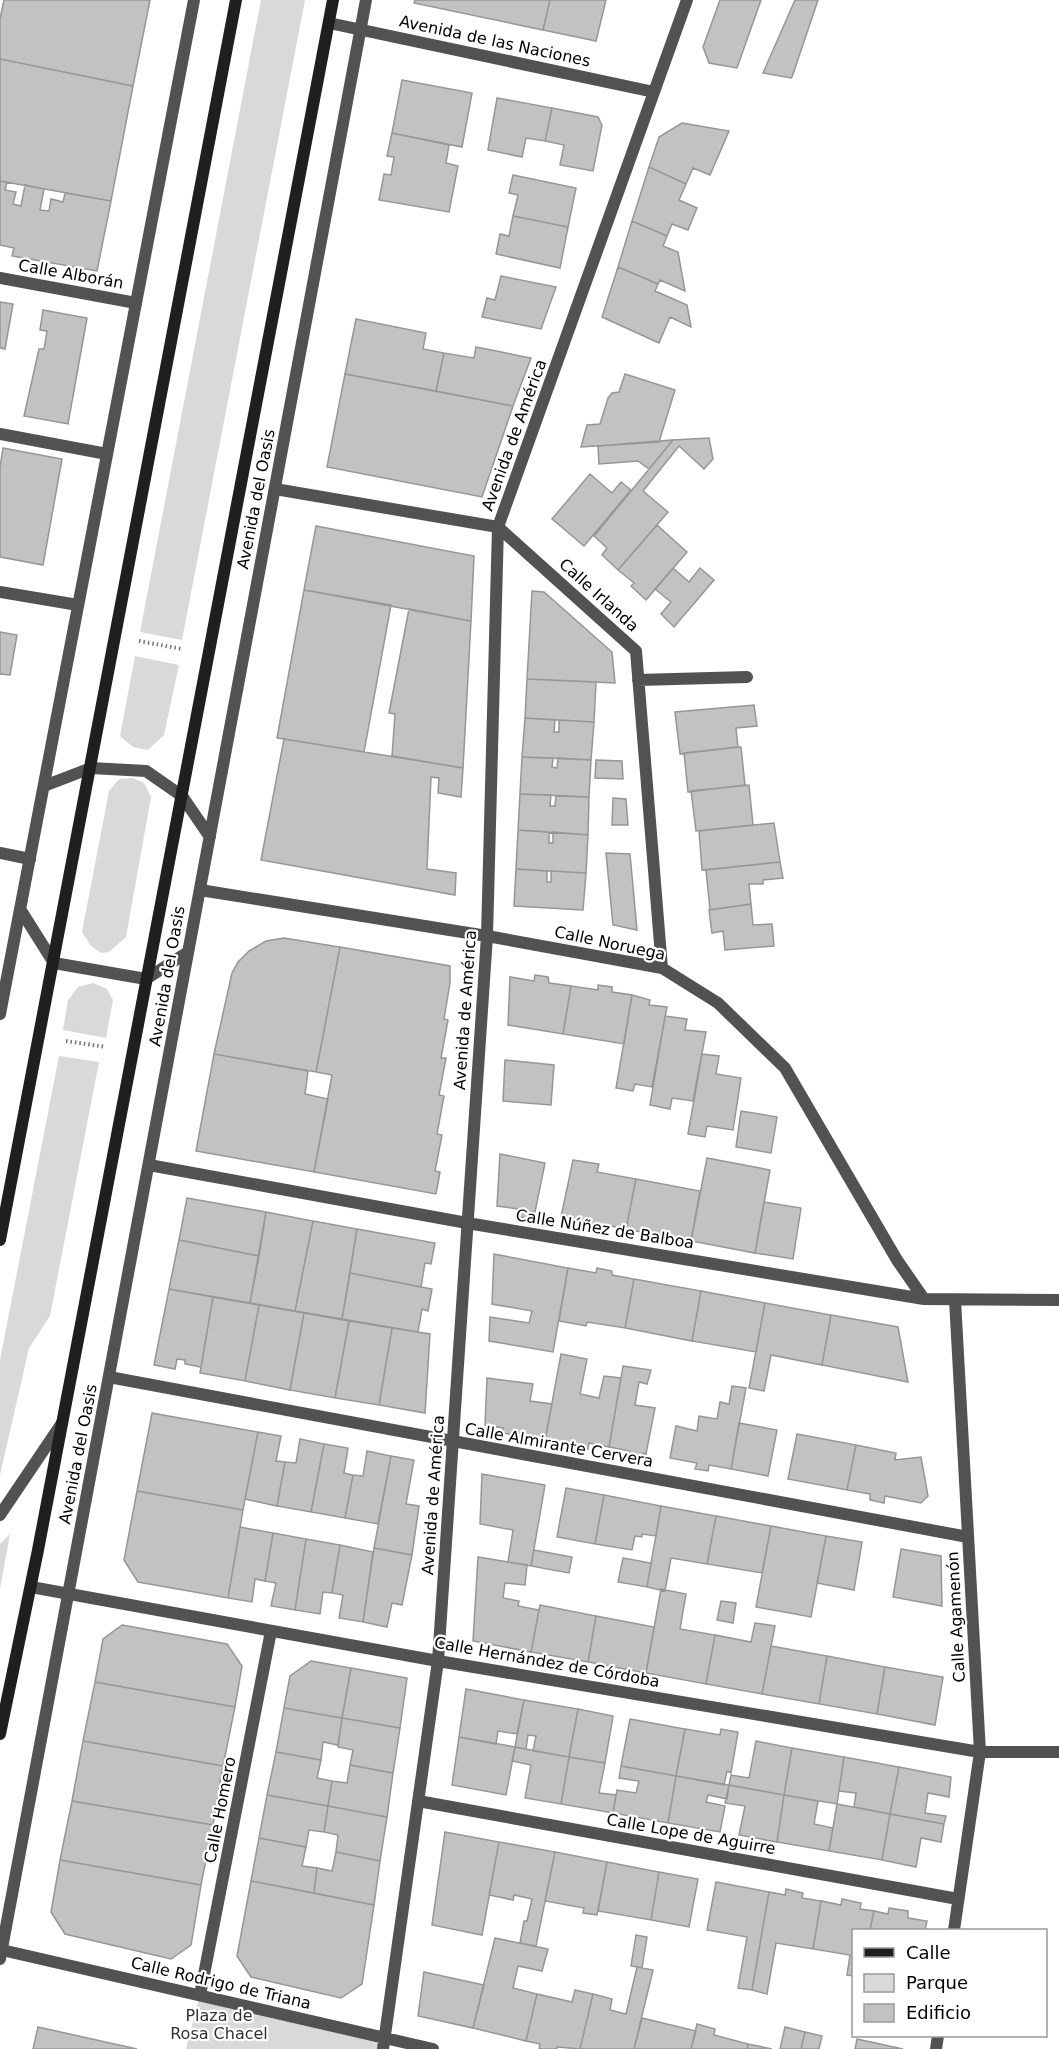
<svg xmlns="http://www.w3.org/2000/svg" width="1059" height="2049" viewBox="0 0 1059 2049" font-family="'DejaVu Sans',sans-serif">
<style>
.green{fill:#d9d9d9}
.building{fill:#c2c2c2;stroke:#969696;stroke-width:1.5}
.lines{fill:none;stroke-linecap:round;stroke-linejoin:round}
.path{stroke:#747474;stroke-width:4;stroke-dasharray:1.5 3;stroke-linecap:butt}
.service{stroke:#525252;stroke-width:12}
.minor{stroke:#525252;stroke-width:12}
.tertiary{stroke:#525252;stroke-width:12}
.secondary{stroke:#1f1f1f;stroke-width:12}
.labels{text-anchor:middle;dominant-baseline:central;stroke-width:4.5;stroke-linejoin:round;paint-order:stroke}
.street-label{font-size:16px;fill:#000;stroke:#fff}
.park-label{font-size:16px;fill:#303030;stroke:#fff}
</style>
<rect width="100%" height="100%" fill="#fff"/>
<path class="green" d="M261 0H305L182 640 140 632Z
M135 656 179 665 164 735 148 750 133 747 120 736Z
M133 778 144 783 151 797 126 937 109 952 101 953 91 946 82 932 109 791 119 779Z
M93 983 107 989 113 1000 106 1038 63 1030 68 1000 78 987Z
M59 1056 99 1062 50 1316 29 1348 0 1475V1360Z
M10 1534 0 1589V1544Z
M200 1995 384 2038 383 2049H186Z"/>
<path class="building" d="M4 0H150L133 86 0 59V19Z
M415 0H550L543 30 414 3Z
M550 0H606L596 41 543 30Z
M720 0H761L737 68 709 63 703 47Z
M795 0H818L792 77 791 78 763 73Z
M0 59 133 86 111 201 0 181Z
M402 80 472 93 462 147 392 133Z
M497 98 552 108 545 141 526 138 522 157 488 150Z
M552 108 598 117 602 125 593 171 560 165 564 145 545 141Z
M682 123 729 131 710 175 693 168 686 184 649 167 659 137Z
M392 133 449 145 446 163 458 166 449 212 379 200 384 174 391 175 394 157 387 156Z
M649 167 686 184 679 200 697 208 688 230 672 224 667 236 632 221Z
M513 175 576 188 568 227 513 216 518 195 509 193Z
M0 181 7 182 5 190 16 192 13 204 21 206 25 185 44 189 40 210 49 211 51 199 63 202 65 193 111 201 97 271 12 256 14 248 0 245Z
M513 216 568 227 560 268 496 254 500 234 509 236Z
M632 221 667 236 663 246 678 252 685 291 660 280 658 284 618 267Z
M618 267 658 284 655 291 687 305 691 327 670 317 659 343 602 317Z
M501 276 556 287 541 329 482 317 487 298 495 300Z
M0 302 13 304 5 349 0 348Z
M43 310 87 318 68 424 24 416 39 349H44L47 331 40 330Z
M356 319 426 333 423 349 444 353 436 391 345 374Z
M476 347 531 358 513 406 436 391 444 353 474 358Z
M345 374 513 406 482 497 327 467Z
M625 374 675 390 659 442 581 447 587 425 600 424 608 398 612 393 619 392Z
M709 438 713 459 704 469 679 446 643 491 668 512 618 570 602 555 607 548 594 536 673 440Z
M673 440 649 469 638 461 599 464 598 446Z
M3 448 62 459 43 565 0 557V467Z
M590 474 612 493 621 482 631 490 584 546 552 519Z
M657 525 687 552 646 600 631 586 634 583 618 570Z
M316 526 474 556 471 621 304 590Z
M673 568 689 582 700 568 714 580 674 627 661 614 671 602 655 589Z
M304 590 391 605 364 752 277 738Z
M532 591 544 592 612 652 615 683 527 679Z
M409 609 471 621 463 768 392 756 395 714 389 713Z
M0 632 17 635 10 675 0 674Z
M527 679 596 682 594 722 525 718Z
M754 705 757 726 736 728 738 747 680 754 675 712Z
M525 718 555 720 554 732H559V720L594 722 591 760 522 757Z
M284 739 463 768 461 797 438 793 439 778 431 777 427 869 456 873 455 895 261 860Z
M738 747H741L745 785 688 792 684 753Z
M522 757 553 758 552 767 557 768 558 758 591 760 589 797 520 794Z
M596 760 622 761 623 779 595 778Z
M749 785 753 825 696 831 691 791Z
M520 794 551 795 550 806H555L556 796 589 797 588 835 518 830Z
M613 798 626 799 628 825H612Z
M774 823 780 862 702 870 699 831Z
M518 830 549 832V843H553V832L588 835 586 873 516 869Z
M606 853 630 854 637 930 613 925Z
M780 862 783 878 763 880V884H749L751 904 710 910 706 870Z
M516 869 547 871V882H551V871L586 873 583 910 514 906Z
M751 904 753 925 772 924 774 946 725 950 723 931 712 933 709 910Z
M284 938 340 947 316 1072 214 1054 232 973 238 962 249 951 266 941Z
M340 947 450 966V983L444 1019 448 1020 441 1058H446L439 1095 444 1096 437 1134 442 1135 435 1171 440 1172 436 1194 314 1172 332 1075 316 1072Z
M535 975 548 977 549 983 571 986 563 1034 508 1025 510 977 534 981Z
M598 985 612 987V992L632 995 624 1044 563 1034 571 986 598 990Z
M632 995 650 1000 649 1005 667 1007 652 1087 635 1084 633 1091 616 1088Z
M665 1016 687 1019 685 1030 706 1032 693 1101 672 1098 670 1109 650 1105Z
M214 1054 308 1071 305 1094 328 1099 314 1172 196 1151Z
M702 1054 719 1056 716 1074 741 1078 733 1130 707 1126 705 1137 688 1134Z
M505 1060 554 1065 551 1105 503 1101Z
M741 1111 777 1117 771 1153 736 1147Z
M500 1154 545 1163 535 1212H531L529 1219 517 1216 518 1209 497 1206Z
M707 1158 770 1170 755 1253 691 1241Z
M573 1160 599 1164 597 1172 636 1179 626 1229 605 1225 604 1232 590 1229 591 1223 561 1217Z
M636 1179 700 1191 691 1241 660 1235 659 1241 645 1239 646 1233 626 1229Z
M187 1198 266 1212 259 1256 179 1240Z
M764 1202 801 1208 793 1259 755 1253Z
M266 1212 313 1221 295 1311 250 1303Z
M313 1221 357 1229 342 1319 295 1311Z
M357 1229 435 1243 431 1264 425 1263 421 1287 350 1273Z
M179 1240 259 1256 250 1303 169 1289Z
M494 1254 568 1268 553 1352 489 1341 490 1317 529 1323 532 1311 492 1304Z
M568 1268 596 1273 597 1268 612 1271V1275L634 1279 625 1328 587 1322 586 1326 559 1321Z
M350 1273 432 1289 428 1311 422 1309 418 1332 342 1319Z
M634 1279 701 1291 692 1341 625 1328Z
M169 1289 213 1297 201 1367 185 1364V1360L177 1359 175 1369 154 1365Z
M701 1291 765 1303 756 1352 692 1341Z
M213 1297 259 1305 245 1381 200 1373Z
M765 1303 831 1315 822 1365 771 1355 764 1391 749 1388Z
M259 1305 304 1313 290 1390 245 1381Z
M304 1313 349 1321 335 1398 290 1390Z
M831 1315 898 1327 908 1382 822 1365Z
M349 1321 392 1328 379 1405 335 1398Z
M392 1328 430 1334 425 1413 379 1405Z
M561 1354 587 1359 580 1394 599 1398 604 1376 621 1378 609 1447 589 1443 588 1449 545 1441Z
M623 1366 651 1370 647 1384 639 1382 635 1405 655 1408 646 1454 643 1453V1459L630 1457V1451L609 1447Z
M487 1378 533 1384 530 1401 552 1404 545 1441 503 1433V1428L485 1425Z
M732 1386 746 1388 731 1469 709 1465 708 1471 695 1469 697 1463 670 1458 676 1426 697 1431 699 1416 717 1419 720 1402 729 1404Z
M152 1413 258 1432 243 1510 137 1491Z
M739 1423 777 1430 768 1476 731 1469Z
M258 1432 281 1436 276 1461 285 1462 277 1506 245 1499Z
M797 1434 856 1445 847 1490 788 1479Z
M300 1439 324 1444 311 1512 277 1506 285 1462 296 1463Z
M324 1444 348 1448 344 1473 353 1475 345 1518 311 1512Z
M856 1445 896 1453 895 1460 921 1457 928 1496 921 1503 885 1496 884 1503 870 1500V1494L847 1490Z
M367 1451 391 1456 378 1524 345 1518 353 1475 363 1476Z
M391 1456 414 1460 406 1504 419 1506 412 1555 374 1548Z
M482 1474 545 1485 531 1566 508 1562 513 1530 480 1524Z
M566 1488 604 1495 595 1544 557 1537Z
M137 1491 243 1510 228 1598 138 1582 124 1560Z
M604 1495 661 1506 656 1536 642 1534V1537L635 1536 632 1550 595 1544Z
M661 1506 716 1516 707 1564 671 1558 665 1591 647 1587Z
M716 1516 771 1526 762 1573 707 1564Z
M771 1526 826 1536 811 1617 756 1607Z
M240 1527 273 1533 265 1581 255 1579 252 1602 228 1598Z
M273 1533 306 1539 295 1610 271 1606 276 1583 265 1581Z
M826 1536 862 1542 854 1590 817 1583Z
M306 1539 340 1545 332 1593 323 1592 320 1614 295 1610Z
M340 1545 373 1552 363 1622 339 1618 343 1595 332 1593Z
M374 1548 412 1555 402 1605 392 1603 387 1627 363 1622Z
M901 1549 941 1556 942 1606 893 1597Z
M534 1550 572 1557 569 1573 531 1566Z
M478 1557 527 1565 525 1585 505 1583 503 1598 519 1601 518 1606 539 1610 531 1652 473 1641Z
M623 1558 651 1563 647 1587 618 1582Z
M661 1589 686 1594 680 1629 715 1635 706 1684 646 1673Z
M721 1601 736 1603 733 1623 717 1620Z
M540 1605 596 1616 588 1662 531 1652Z
M596 1616 654 1627 646 1673 588 1662Z
M755 1623 775 1626 762 1694 706 1684 715 1635 751 1642Z
M122 1625 227 1644 242 1666 235 1707 95 1682 103 1639Z
M771 1646 827 1656 819 1704 762 1694Z
M827 1656 885 1667 877 1714 819 1704Z
M311 1661 351 1668 342 1718 284 1708 290 1676Z
M885 1667 943 1677 935 1725 877 1714Z
M351 1668 407 1678 400 1728 342 1718Z
M95 1682 235 1707 223 1766 83 1741Z
M466 1689 524 1700 517 1734 498 1731 496 1744 459 1737Z
M524 1700 578 1709 569 1757 533 1751 536 1736 528 1735 526 1749 515 1747Z
M284 1708 342 1718 338 1745 323 1742 321 1760 276 1752Z
M578 1709 613 1716 605 1763 569 1757Z
M342 1718 400 1728 393 1773 350 1765 353 1750 338 1747Z
M630 1719 685 1729 676 1776 621 1766Z
M685 1729 720 1735 721 1729 738 1732 731 1773 727 1771 724 1785 676 1776Z
M459 1737 515 1747 506 1795 452 1785Z
M83 1741 223 1766 213 1825 72 1801Z
M756 1741 792 1748 784 1795 729 1785 731 1775 749 1778Z
M515 1747 569 1757 561 1804 525 1798 531 1765 512 1761Z
M792 1748 844 1757 837 1804 784 1795Z
M276 1752 321 1760 317 1778 332 1781 328 1806 267 1795Z
M569 1757 605 1763 599 1793 616 1795 613 1813 561 1804Z
M844 1757 899 1767 890 1814 854 1807 856 1793 839 1791Z
M350 1765 393 1773 387 1817 328 1806 332 1781 347 1783Z
M621 1766 676 1776 668 1823 613 1813 617 1790 636 1793 639 1781 619 1778Z
M899 1767 951 1777 949 1797 928 1793 925 1813 946 1816 944 1824 890 1814Z
M676 1776 729 1785 727 1799 708 1795 706 1802 725 1806 720 1832 668 1823Z
M729 1785 784 1795 777 1842 739 1835 745 1806 725 1803Z
M267 1795 328 1806 324 1832 309 1830 306 1847 259 1838Z
M784 1795 818 1801 814 1824 833 1828 829 1851 777 1842Z
M72 1801 213 1825 201 1885 60 1860Z
M837 1804 890 1814 882 1860 829 1851Z
M328 1806 387 1817 380 1861 336 1852 338 1835 324 1832Z
M890 1814 944 1824 941 1842 921 1838 916 1867 882 1860Z
M445 1832 499 1842 482 1935 432 1925Z
M259 1838 306 1847 302 1866 317 1868 314 1893 251 1881Z
M499 1842 555 1852 536 1946 520 1943 524 1921H527L532 1899 514 1895 513 1900 489 1895Z
M336 1852 380 1861 374 1905 314 1893 317 1868 332 1871Z
M555 1852 607 1862 597 1915 583 1913 584 1908 545 1901Z
M60 1860 201 1885 191 1945 171 1959 65 1934 51 1912Z
M607 1862 659 1872 651 1920 598 1911Z
M659 1872 698 1879 689 1927 651 1920Z
M251 1881 374 1905 362 1984 341 1998 251 1977 237 1956Z
M716 1882 769 1892 752 1990 738 1988 747 1937 707 1930Z
M786 1889 803 1893 802 1898 821 1901 813 1949 776 1943 767 1994 752 1990 769 1892 785 1895Z
M842 1899 861 1903 860 1909 874 1911 870 1930H854V1976L847 1975 850 1955 813 1949 821 1901 841 1905Z
M889 1908 908 1911V1918L927 1921 925 1930H870L874 1911 888 1914Z
M636 1935 647 1937 642 1968 631 1966Z
M495 1938 548 1949 542 1971 518 1966 513 1988 537 1994 526 2041 473 2028Z
M637 1967 653 1970 634 2049H580L593 1994 612 1999 610 2010 626 2014Z
M424 1972 484 1985 473 2028 418 2016Z
M575 1990 593 1994 580 2049 557 2047V2049H539L540 2044 526 2041 537 1994 572 2002Z
M642 2018 696 2031 691 2049H634Z
M697 2024 715 2029 714 2035 748 2044 747 2049H691Z
M38 2027 137 2049H33Z
M785 2027 805 2032 801 2049H780Z
M805 2032 822 2036 819 2049H801Z
M857 2039 903 2049H855Z
M748 2044 772 2049H747Z"/>
<g class="lines">
<path class="path" d="M139 641 182 649
M66 1041 106 1047"/>
<path class="service" d="M0 434 107 454"/>
<path class="minor" d="M329 23 654 92
M0 278 136 303
M275 489 498 527 636 651 662 968
M638 680 747 677
M0 853 30 859
M200 890 487 936 662 968 718 1003 785 1068 897 1260 924 1299
M149 1165 467 1223 924 1299 1059 1300
M109 1377 968 1537
M0 1515 62 1423
M31 1587 438 1661 980 1752H1059
M418 1801 958 1899
M954 1930 980 1752 955 1300
M2 1950 433 2049
M200 1995 271 1631
M383 2049 438 1661 487 936 498 527 687 0
M936 2049 938 2036"/>
<path class="tertiary" d="M0 592 78 605
M44 786 91 768 146 771 182 796 210 837
M20 909 54 963 146 979 188 952
M0 1014 194 0
M0 1959 366 0"/>
<path class="secondary" d="M0 1240 236 0
M0 1734 38 1550 333 0"/>
</g>
<g class="labels">
<g class="street-label">
<text transform="translate(495 41) rotate(12)">Avenida de las Naciones</text>
<text transform="translate(71 274) rotate(10)">Calle Alborán</text>
<text transform="translate(514 435) rotate(-70)">Avenida de América</text>
<text transform="translate(256 499) rotate(-79)">Avenida del Oasis</text>
<text transform="translate(599 595) rotate(42)">Calle Irlanda</text>
<text transform="translate(610 943) rotate(12)">Calle Noruega</text>
<text transform="translate(167 976) rotate(-80)">Avenida del Oasis</text>
<text transform="translate(465 1010) rotate(-86)">Avenida de América</text>
<text transform="translate(605 1229) rotate(9)">Calle Núñez de Balboa</text>
<text transform="translate(559 1445) rotate(10)">Calle Almirante Cervera</text>
<text transform="translate(78 1454) rotate(-79)">Avenida del Oasis</text>
<text transform="translate(433 1495) rotate(-86)">Avenida de América</text>
<text transform="translate(956 1617) rotate(-93)">Calle Agamenón</text>
<text transform="translate(547 1662) rotate(10)">Calle Hernández de Córdoba</text>
<text transform="translate(220 1810) rotate(-79)">Calle Homero</text>
<text transform="translate(691 1834) rotate(10)">Calle Lope de Aguirre</text>
<text transform="translate(221 1983) rotate(13)">Calle Rodrigo de Triana</text>
</g>
<g class="park-label">
<text x="219" y="2015">Plaza de<tspan x="219" dy="18">Rosa Chacel</tspan></text>
</g>
</g>
<rect x="852" y="1929" width="195" height="108" fill="#ffffff" stroke="#999999" stroke-width="1.5"/>
<rect x="864" y="1948" width="30" height="9" fill="#1f1f1f" stroke="#999999" stroke-width="1.5"/>
<text x="906" y="1959" font-size="18" fill="#000000">Calle</text>
<rect x="864" y="1974" width="30" height="18" fill="#d9d9d9" stroke="#999999" stroke-width="1.5"/>
<text x="906" y="1989" font-size="18" fill="#000000">Parque</text>
<rect x="864" y="2004" width="30" height="18" fill="#c2c2c2" stroke="#999999" stroke-width="1.5"/>
<text x="906" y="2019" font-size="18" fill="#000000">Edificio</text>
</svg>
